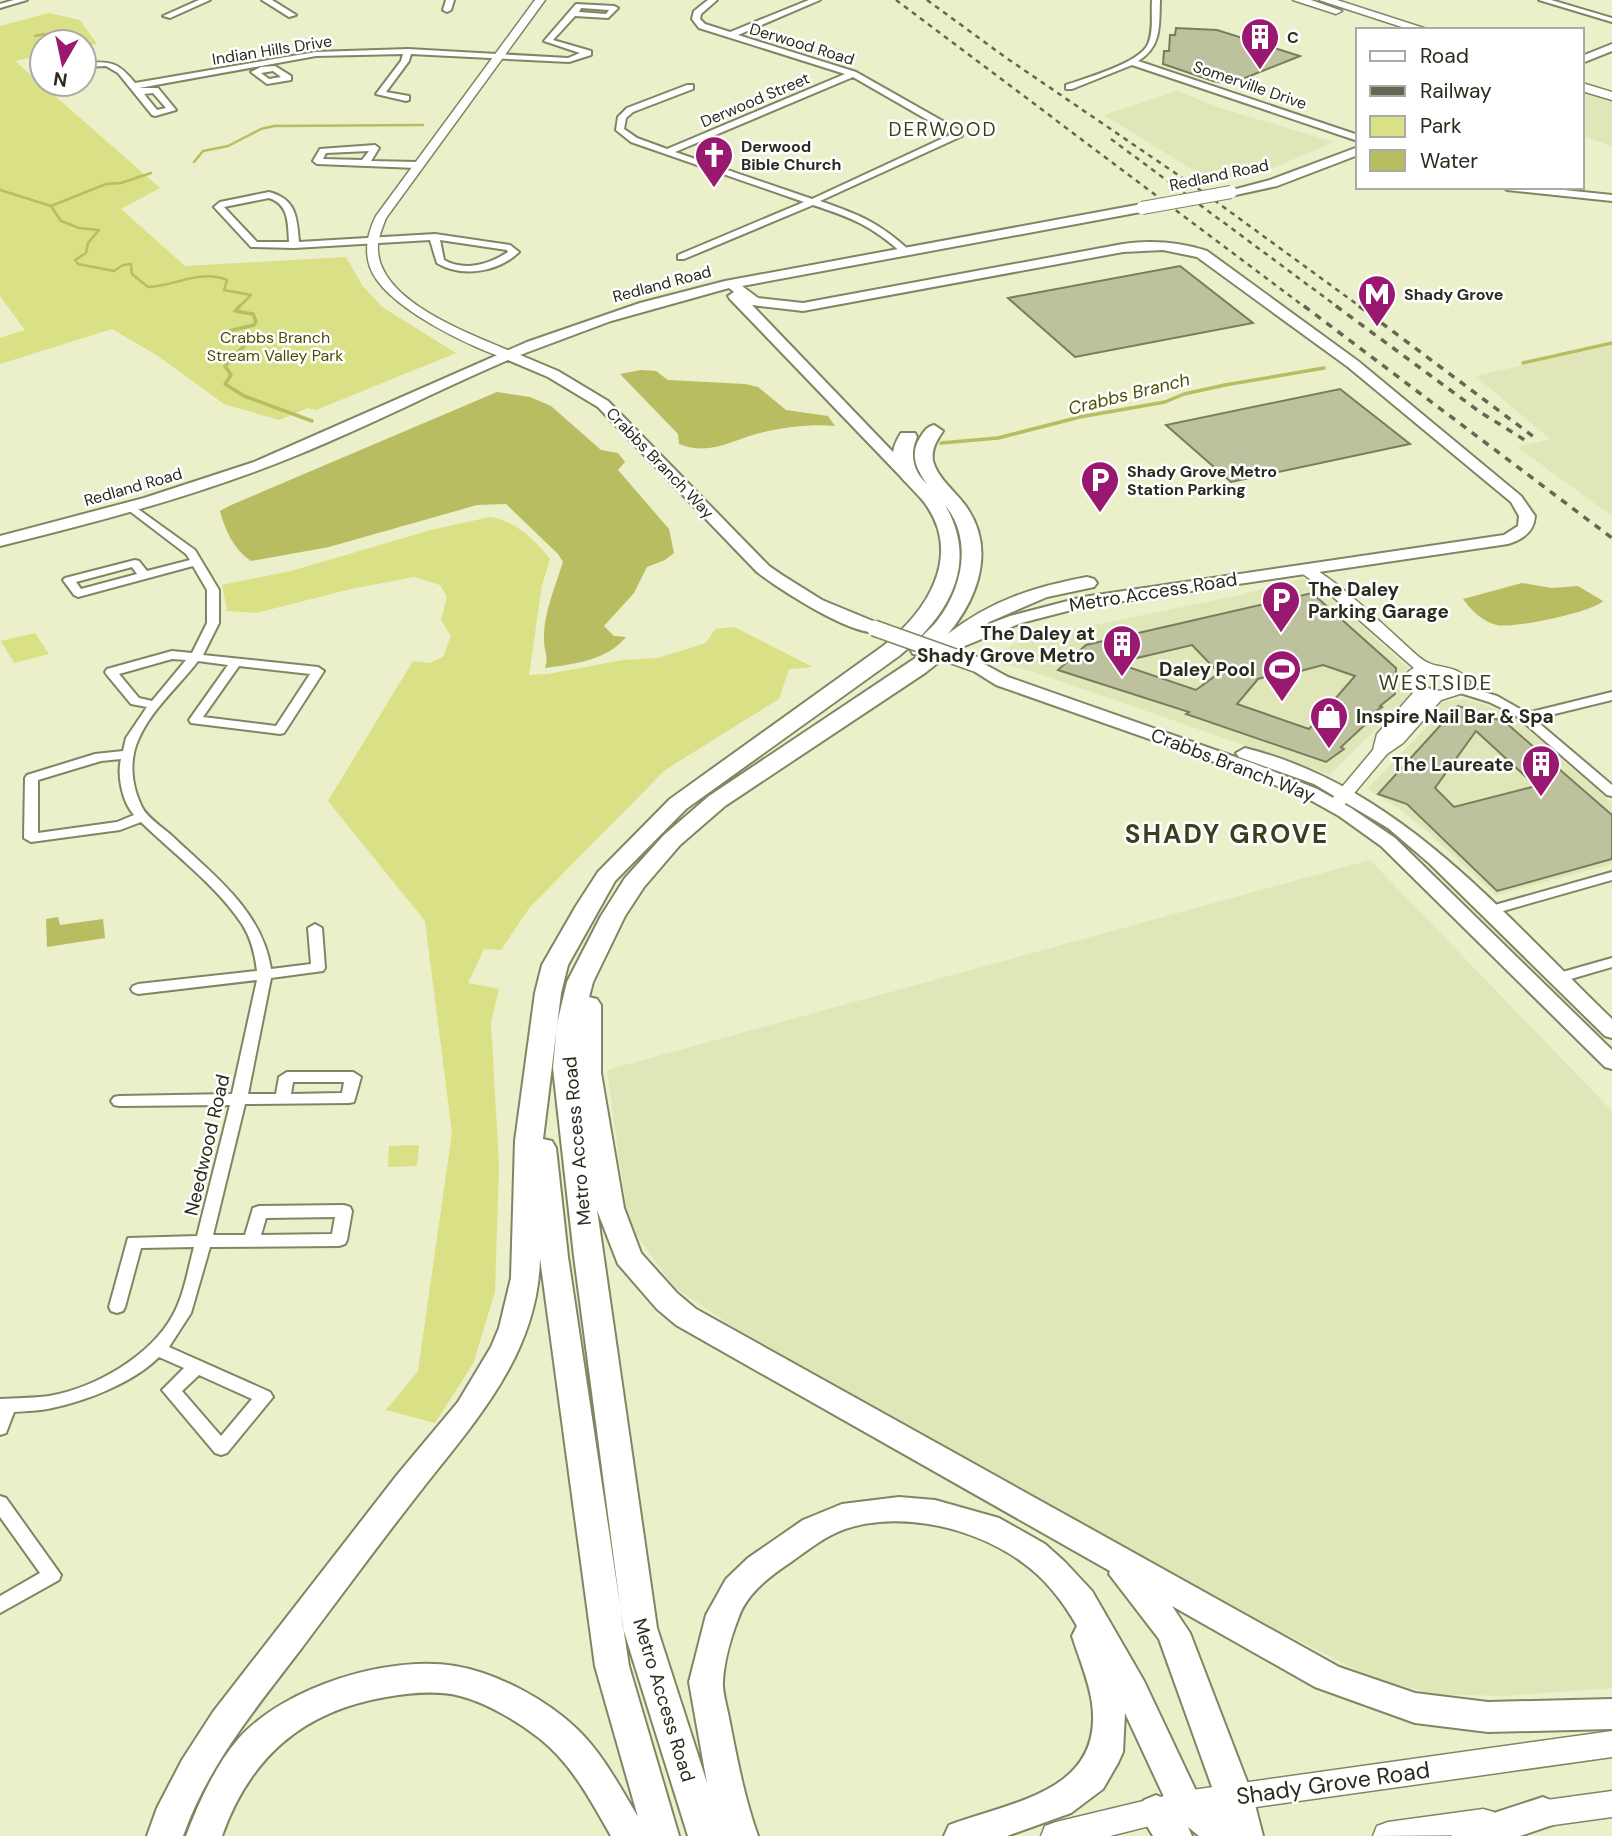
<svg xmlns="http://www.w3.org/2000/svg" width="1612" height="1836" viewBox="0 0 1612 1836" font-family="'DM Sans',sans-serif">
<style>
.built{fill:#e1e6b9}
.green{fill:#dae085}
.water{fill:#b7bd60}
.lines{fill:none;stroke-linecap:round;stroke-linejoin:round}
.stream-far1{stroke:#b7bd60;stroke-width:2.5}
.stream{stroke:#b7bd60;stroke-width:3.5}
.building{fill:#bec19d;stroke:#7a7d5b;stroke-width:2;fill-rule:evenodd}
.minor-casing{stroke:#828563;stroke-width:4}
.tertiary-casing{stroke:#828563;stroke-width:3}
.secondary-casing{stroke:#828563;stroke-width:4}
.primary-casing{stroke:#828563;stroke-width:3}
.motorway-casing{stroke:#828563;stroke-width:4}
.minor{fill:#fff;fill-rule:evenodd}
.tertiary{fill:#fff;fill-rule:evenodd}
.secondary{fill:#fff;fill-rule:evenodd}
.primary{fill:#fff;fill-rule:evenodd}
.motorway{fill:#fff;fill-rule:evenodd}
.rail-far1{stroke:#656752;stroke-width:2.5;stroke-dasharray:5 5;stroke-linecap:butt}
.rail{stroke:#656752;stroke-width:3.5;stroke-dasharray:7 7;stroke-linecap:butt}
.secondary-bridge-far1-casing{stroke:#828563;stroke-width:14;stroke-linecap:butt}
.secondary-bridge-casing{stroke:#828563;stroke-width:18;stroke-linecap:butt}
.secondary-bridge-far1{stroke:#fff;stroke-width:12}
.secondary-bridge{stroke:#fff;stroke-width:15}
.labels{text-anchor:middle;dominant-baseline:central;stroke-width:5;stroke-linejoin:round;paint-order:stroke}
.far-poi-label{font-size:16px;font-weight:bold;fill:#2a2b1d;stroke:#fff;text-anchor:start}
.far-street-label{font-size:16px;fill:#2a2b1d;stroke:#fff}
.far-park-label{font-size:16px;fill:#4b4e02;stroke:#fff}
.far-water-label{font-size:18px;font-style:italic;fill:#4d5005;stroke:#fff}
.far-quarter-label{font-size:19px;letter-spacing:2px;fill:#3c3f1f;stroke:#fff}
.poi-label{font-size:19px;font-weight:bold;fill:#2a2b1d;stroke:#fff;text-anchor:end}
.street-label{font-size:19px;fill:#2a2b1d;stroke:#fff}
.neighbourhood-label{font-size:21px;letter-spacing:2px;fill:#3c3f1f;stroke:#fff}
.near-street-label{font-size:23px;fill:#2a2b1d;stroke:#fff}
.district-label{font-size:26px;font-weight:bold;letter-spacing:2px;fill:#3c3f1f;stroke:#fff}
</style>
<rect width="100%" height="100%" fill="#ebefca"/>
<path class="built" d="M1582 87 1612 96V146L1582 136Z
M1177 91 1217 107 1334 142 1266 171 1209 180 1104 115Z
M1612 345V516L1517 447 1550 439 1475 376Z
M1308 577 1407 667 1405 681 1410 690 1411 694 1330 775 1034 672 983 659 1026 639 1236 596Z
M1466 699 1509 713 1612 803V864L1495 895 1429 833 1397 807 1367 789 1438 715 1440 702Z
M1370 860 1612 1111V1688L1504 1696 1433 1694 1371 1677 1180 1581 790 1365 674 1287 628 1223 607 1070Z"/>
<path class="green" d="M49 13 80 20 97 44 84 47V42H42V55L15 61 160 188 121 209 185 266 346 257 362 285 382 307 456 353 316 410 308 408 279 420 224 404 158 356 112 329 0 364V338L25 330 0 296V26Z
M490 517C516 521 534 539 550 559L542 585 529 675 548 674 623 660 658 658 706 643 715 629 734 627 813 667 789 669 779 699 665 770 530 907 501 950 484 949 468 983 499 989 491 1022 499 1167 495 1292 473 1364 435 1423 386 1410 418 1371 452 1133 425 921 328 801 413 661 430 663 443 657 451 636 441 620 447 597 440 585 414 577 351 589 256 613 227 611 222 585 291 571 431 530Z
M35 633 49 654 14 663 1 641Z
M419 1145 417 1166 388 1167 389 1146Z"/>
<path class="water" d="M641 370 656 371 668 380 745 384 758 387 786 410 828 416 835 426C812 424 787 427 764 432 733 439 710 457 679 444L678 434 620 374Z
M497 392 530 397 551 406 601 450 618 453 625 462 618 470 669 529 674 553 665 560 647 567 634 593 604 626 614 636 626 637C606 661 574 664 545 668 549 656 544 652 544 640 543 615 555 587 563 562L558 554 506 504 477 505 329 547 251 561C234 550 225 530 220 511L229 506Z
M1522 583 1552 588 1578 586 1603 601C1593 612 1513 629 1497 625 1483 622 1472 611 1463 599Z
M58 917 60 925 103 919 105 938 47 947 46 919Z"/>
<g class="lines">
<path class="stream-far1" d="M35 36 44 34
M194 162 203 151 228 146 261 129 274 126 423 125
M0 190 51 206 61 221 79 228 99 230 88 243 86 253 75 260 78 264 114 271 123 265 131 264 132 274 148 287C175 286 201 269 227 280L224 290 251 295 238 308
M51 206 106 184 121 183 151 173"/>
<path class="stream" d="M240 306 235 311 253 314 256 321 254 325 229 331V336L245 345 225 366 231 375 225 384 244 396 312 421
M1523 363 1612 343
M941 443 998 438 1080 417 1165 402 1184 394 1225 385 1324 368"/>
</g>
<path class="building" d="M1176 28 1217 30 1300 56 1230 84 1213 81 1163 64 1164 51H1169L1170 35H1175Z
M1180 266 1253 323 1075 357 1008 298Z
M1340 389 1410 444 1231 482 1166 425Z
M1312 593 1396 668 1395 694 1380 706 1382 707 1364 719 1369 721 1341 747 1344 749 1326 762 1186 714 1189 712 1058 670 1086 645ZM1192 645 1219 673 1196 690 1116 663ZM1323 665 1355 676 1309 729 1237 704 1258 679 1272 675 1274 678Z
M1458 706 1505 722 1612 815V859L1497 891 1407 804 1378 794ZM1476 731 1536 786 1454 807 1435 788Z"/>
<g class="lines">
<defs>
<path id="minor" d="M14 0H27L0 8V4Z
M199 0H210L170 18 163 16Z
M262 0H272L296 15 289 17Z
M446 0H454L451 10 447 12 443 10Z
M708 0H717L701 14 700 19 705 24 730 32 809 0H820L738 35 856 72 962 132V136L820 201C860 215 878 222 909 250V254H903C871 225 852 218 813 205L684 259H678V255L804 202 631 142 616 130 618 117 627 108 687 85H693V89L633 112 626 118 624 129 637 138 667 149 845 74 699 28 692 19 694 11ZM853 77 952 134 812 199 675 152Z
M1152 0H1160C1159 25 1162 47 1138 61L1358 135V141L1132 65 1072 89H1066V85C1086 78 1140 63 1148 44 1154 31 1151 14 1152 0Z
M1539 0H1551L1612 18V22Z
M576 4 614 6 618 8 608 18 575 16 553 40 591 51V55L569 62 411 54 409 61 386 92 409 96V100L406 101 376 94 401 61 403 54 316 56 139 88H158L176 110 155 116 152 115 118 73 106 66 84 67V63C111 61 118 62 135 83L316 52 408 49 568 58 580 53 544 41ZM581 8 609 10 606 14 579 12ZM153 93 166 108 157 110 144 94Z
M275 66 291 76V80L267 84 251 72 261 67ZM273 71 281 77 269 79 261 73Z
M375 145 379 148 371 161 417 162 421 165 417 168 317 164 313 161 320 149ZM369 151 362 160 323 159 326 153Z
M1503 187H1535L1612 195V201L1507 190Z
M269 192C296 199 297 217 299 242L435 234 510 245 519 252C498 272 462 278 437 263L430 240 294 248 251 247 214 207 220 202ZM269 198C289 204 288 224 289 242H257L224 207ZM440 240 507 250 508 252C490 264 465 272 444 260Z
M131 504 195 550 219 590V623L203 655 318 667 324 671 284 733 280 734 191 723 189 720 228 665 198 661C179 686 152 709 139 738 129 759 131 784 141 805 145 816 162 827 171 835 212 874 262 910 271 969L311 964 308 928 315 924 322 928 325 968 323 971 271 978 248 1094H276L279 1077 287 1072H353L361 1077 354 1102 349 1103 245 1104 213 1235H245L253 1208 259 1206 344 1205 350 1207 352 1211 347 1240 345 1244 339 1246 210 1247 191 1313 169 1347 270 1392 273 1397 227 1453 221 1455 215 1453 162 1390 184 1368 159 1357C134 1382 87 1401 52 1408 40 1411 26 1411 14 1412L6 1433 0 1435V1399C16 1398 33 1398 49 1396 95 1388 151 1356 173 1315 184 1295 188 1269 194 1247L141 1248 125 1307 123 1311 117 1313 111 1311 109 1307 128 1238 197 1236 230 1105 119 1106 114 1105 111 1101 114 1097 119 1096 232 1094 257 980 138 994 133 992 131 989 133 986 138 984 257 971C255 954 251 938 242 924 216 885 174 854 141 822L120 830 31 842 24 838 25 778 27 775 95 754 123 751 126 738 147 707 131 704 107 675 105 672 107 669 172 651 192 653 207 623V590L193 566 78 597 74 595 63 580 65 578 135 560 139 561 147 571 190 560 186 554 127 509V505ZM132 567 137 574 81 589 76 582ZM172 659 186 660 152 701 139 698 119 674ZM239 666 310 674 276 726 203 717ZM121 759C117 775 122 802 134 815L117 822 38 833V780L101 761ZM293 1082H344L342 1093 291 1094ZM335 1217 332 1234 261 1235 266 1218ZM199 1375 252 1399 221 1436 182 1391Z
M1461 685 1497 696 1527 713 1612 692V700L1534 719 1612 785V796L1607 795 1514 714 1489 702 1457 692 1455 689Z
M1612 872V880L1489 915 1482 911 1484 908Z
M1612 958V967L1557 983 1550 978 1552 975Z
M0 1496 6 1498 61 1575 59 1580 0 1613V1596L40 1573 0 1517Z"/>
<path id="tertiary" d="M535 0H545L386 218C383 226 379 236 378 244 373 301 474 335 515 353V359L511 360C473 349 383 306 370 267 364 250 368 232 376 216Z
M1305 565C1329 571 1396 637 1419 657 1436 672 1454 661 1470 682L1466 692 1441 700 1403 743 1387 754 1340 810 1334 811 1326 806 1373 750 1377 734 1413 693 1403 681 1409 671 1414 668 1324 589 1300 572 1298 569 1300 566ZM1426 674 1446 676 1454 683V687C1440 694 1429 691 1419 681Z"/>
<path id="secondary" d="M1612 44V51L1582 63V56Z
M1358 147V155L1277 186 1231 196 1225 192 1270 180Z
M1142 204 1148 208 1146 211 742 286 758 298 803 303 1123 244C1152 240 1179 242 1207 251L1358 361 1521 496 1535 516C1534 532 1522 540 1508 544L1083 607 1021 623 957 649H945L943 645 945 641 1010 616 1083 597 1504 535 1518 526 1519 516 1511 502 1348 367 1197 257 1163 250 1123 252 803 311 752 305 915 475 918 478 915 481H905L730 299 728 296 734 292 729 288 611 321 520 355 558 371 608 401 769 566 782 575 822 600 880 624 882 628 880 632C854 638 779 589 757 572L598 407 548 377 508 360C438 390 371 425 300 454 203 494 101 521 0 546V536L144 498 254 462 527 342 640 303 725 281Z
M975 659 1008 677 1255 764 1317 789 1351 808 1395 838 1612 1050V1069L1605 1067 1381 846 1339 816 1305 797 1243 772 996 685 969 668 967 664Z
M1245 748C1399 786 1502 913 1612 1019V1038L1605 1036 1429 863 1388 828 1314 784 1239 757 1236 753Z"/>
<path id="primary" d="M1293 0H1311L1342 11 1336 14Z
M1319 0H1337L1430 30H1411Z
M1582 83 1612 92V100L1582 91Z
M1612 1731V1757L1185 1817 1110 1836H1041L1045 1826 1056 1822 1185 1791Z
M1612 1791V1817L1532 1828 1521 1824 1517 1815 1521 1806 1532 1802Z
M1483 1809 1494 1812 1498 1822 1494 1832 1483 1835 1373 1836 1377 1826 1388 1822Z"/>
<path id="motorway" d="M934 425 943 431C937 440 931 449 933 461 938 479 955 491 965 505 996 547 979 597 948 634 992 600 1034 587 1087 577L1094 579 1097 583 1094 587 1047 597 989 622 925 673 725 806 680 845 644 887 625 916 593 982 589 997 597 999 601 1005V1073L624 1208 641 1253 677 1293 696 1309 1339 1667 1415 1693 1488 1702 1612 1699V1729L1488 1732 1415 1723 1315 1687 1172 1606 1190 1633 1253 1797 1263 1836H1199L1188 1827 1192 1836H1153L1138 1811 1144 1800 1156 1795 1165 1799 1125 1713 1123 1752 1118 1763 1103 1789 1071 1813 1007 1836H944L949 1825C1013 1801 1104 1792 1092 1703 1089 1681 1079 1658 1072 1636L1077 1626C1064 1603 1045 1578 1022 1562 975 1528 902 1510 845 1529 825 1536 808 1550 791 1562 770 1576 746 1594 738 1619 731 1637 724 1662 723 1681 722 1692 727 1706 729 1718 737 1758 744 1797 758 1836H688L623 1628 574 1256 553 1068 557 1024 567 982 601 916 625 878 664 835 709 796 920 655 913 654 910 649C918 639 929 631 937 621 963 588 973 539 945 505 980 565 947 617 899 656L686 809 615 881 568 965 561 993 543 1139 552 1141 556 1148 568 1257 629 1666 679 1836H611C591 1801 572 1764 539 1738 517 1721 487 1703 460 1696 437 1690 410 1693 386 1697 303 1711 250 1757 222 1836H186C199 1802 215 1766 239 1738 285 1687 388 1655 455 1666 497 1673 547 1700 577 1729 603 1754 620 1787 638 1817L595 1666 540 1258C538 1355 475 1421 419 1493 379 1544 340 1597 301 1649 256 1708 208 1765 183 1836H147L157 1808 182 1760 213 1712 397 1475 458 1402 491 1347 499 1328 511 1278 515 1141 535 993 542 965 576 906 598 872 670 799 883 646C927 612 964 555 924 502 907 480 879 467 901 433H915L917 437C909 454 913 472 927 484 916 468 909 454 921 436 925 430 927 427 934 425ZM597 1210 618 1264 657 1309 676 1325 1110 1571 1109 1574 1159 1639 1221 1812 1197 1793 1144 1681 1092 1591 1065 1562 1045 1544 999 1518 935 1500 899 1497 842 1504 803 1520 748 1558 726 1579 706 1615 689 1682 707 1783 657 1628Z
M1543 1797 1555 1802 1561 1813 1555 1824 1520 1836H1452L1457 1825Z"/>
</defs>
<use href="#minor" class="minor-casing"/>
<use href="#tertiary" class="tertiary-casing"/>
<use href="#secondary" class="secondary-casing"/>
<use href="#primary" class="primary-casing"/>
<use href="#motorway" class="motorway-casing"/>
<use href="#minor" class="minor"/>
<use href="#tertiary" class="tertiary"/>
<use href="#secondary" class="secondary"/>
<use href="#primary" class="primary"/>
<use href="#motorway" class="motorway"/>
<path class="rail-far1" d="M896 0 1306 308
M927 0 1005 57 1203 192 1362 308
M1111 139 1339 308"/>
<path class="rail" d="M1304 306 1612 538
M1336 306 1480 412 1528 442
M1359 306 1538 440"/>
<defs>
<path id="secondary-bridge-far1" d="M1142 208 1231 192"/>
<path id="secondary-bridge" d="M874 628 975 664"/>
</defs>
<use href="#secondary-bridge-far1" class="secondary-bridge-far1-casing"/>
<use href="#secondary-bridge" class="secondary-bridge-casing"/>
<use href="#secondary-bridge-far1" class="secondary-bridge-far1"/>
<use href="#secondary-bridge" class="secondary-bridge"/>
</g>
<defs>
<symbol id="building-pin" viewBox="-11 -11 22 30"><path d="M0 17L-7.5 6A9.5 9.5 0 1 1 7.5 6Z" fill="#991970" stroke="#fff"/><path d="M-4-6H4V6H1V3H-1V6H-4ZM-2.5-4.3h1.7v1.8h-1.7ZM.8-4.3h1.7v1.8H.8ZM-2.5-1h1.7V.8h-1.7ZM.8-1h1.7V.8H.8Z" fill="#fff"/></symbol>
<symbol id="church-pin" viewBox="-11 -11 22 30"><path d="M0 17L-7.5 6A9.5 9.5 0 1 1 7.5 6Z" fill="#991970" stroke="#fff"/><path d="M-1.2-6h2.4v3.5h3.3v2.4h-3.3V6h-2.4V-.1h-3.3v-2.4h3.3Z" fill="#fff"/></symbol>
<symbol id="metro-pin" viewBox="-11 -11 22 30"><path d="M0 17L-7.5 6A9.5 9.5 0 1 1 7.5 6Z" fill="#991970" stroke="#fff"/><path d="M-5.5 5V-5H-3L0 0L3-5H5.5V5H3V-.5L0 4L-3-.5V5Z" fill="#fff"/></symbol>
<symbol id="parking-pin" viewBox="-11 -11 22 30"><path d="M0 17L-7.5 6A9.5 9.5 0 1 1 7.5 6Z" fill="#991970" stroke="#fff"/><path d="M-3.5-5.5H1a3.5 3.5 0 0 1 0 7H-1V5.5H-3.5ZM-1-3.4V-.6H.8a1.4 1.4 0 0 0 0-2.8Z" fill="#fff"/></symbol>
<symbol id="stadium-pin" viewBox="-11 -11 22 30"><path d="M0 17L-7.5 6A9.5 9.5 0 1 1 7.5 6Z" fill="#991970" stroke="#fff"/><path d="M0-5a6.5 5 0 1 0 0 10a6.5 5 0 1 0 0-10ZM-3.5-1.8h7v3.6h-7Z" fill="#fff"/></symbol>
<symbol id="shop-pin" viewBox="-11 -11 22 30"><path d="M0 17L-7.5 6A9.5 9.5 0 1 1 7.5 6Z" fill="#991970" stroke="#fff"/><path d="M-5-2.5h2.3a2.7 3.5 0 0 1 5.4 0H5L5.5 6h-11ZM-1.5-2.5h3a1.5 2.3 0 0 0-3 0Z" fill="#fff"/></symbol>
</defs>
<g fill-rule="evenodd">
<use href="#building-pin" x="1238" y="15" width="44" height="60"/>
<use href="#church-pin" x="692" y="133" width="44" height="60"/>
<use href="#metro-pin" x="1355" y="272" width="44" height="60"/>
<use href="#parking-pin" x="1078" y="458" width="44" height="60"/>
<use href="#parking-pin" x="1259" y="578" width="44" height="60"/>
<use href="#building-pin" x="1100" y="622" width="44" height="60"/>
<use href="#stadium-pin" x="1260" y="647" width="44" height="60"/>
<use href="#shop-pin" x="1307" y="694" width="44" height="60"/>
<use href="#building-pin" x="1519" y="742" width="44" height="60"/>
</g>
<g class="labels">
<g class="far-poi-label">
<text x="1287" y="37">C</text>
<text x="741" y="146">Derwood<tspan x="741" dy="18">Bible Church</tspan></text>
<text x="1404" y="294">Shady Grove</text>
<text x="1127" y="471">Shady Grove Metro<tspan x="1127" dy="18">Station Parking</tspan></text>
</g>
<g class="far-street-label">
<text transform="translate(802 44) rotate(17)">Derwood Road</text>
<text transform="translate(272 50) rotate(-9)">Indian Hills Drive</text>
<text transform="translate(1250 85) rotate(19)">Somerville Drive</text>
<text transform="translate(755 100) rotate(-23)">Derwood Street</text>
<text transform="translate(1219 175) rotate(-12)">Redland Road</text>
<text transform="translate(662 284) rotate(-15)">Redland Road</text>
<text transform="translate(660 463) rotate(46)">Crabbs Branch Way</text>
<text transform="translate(133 487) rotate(-16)">Redland Road</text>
</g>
<g class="far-park-label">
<text x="275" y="337">Crabbs Branch<tspan x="275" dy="18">Stream Valley Park</tspan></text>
</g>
<g class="far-water-label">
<text transform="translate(1129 394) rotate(-14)">Crabbs Branch</text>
</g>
<g class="far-quarter-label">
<text x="943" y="129">DERWOOD</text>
</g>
<g class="poi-label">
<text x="1308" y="589" text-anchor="start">The Daley<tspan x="1308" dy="22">Parking Garage</tspan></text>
<text x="1095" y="633">The Daley at<tspan x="1095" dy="22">Shady Grove Metro</tspan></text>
<text x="1255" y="669">Daley Pool</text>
<text x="1356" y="716" text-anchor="start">Inspire Nail Bar &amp; Spa</text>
<text x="1514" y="764">The Laureate</text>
</g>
<g class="street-label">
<text transform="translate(1153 592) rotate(-9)">Metro Access Road</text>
<text transform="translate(1233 765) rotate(21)">Crabbs Branch Way</text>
<text transform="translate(577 1141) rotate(-95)">Metro Access Road</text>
<text transform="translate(207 1145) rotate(-77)">Needwood Road</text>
<text transform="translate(664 1700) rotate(73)">Metro Access Road</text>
</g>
<g class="neighbourhood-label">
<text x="1436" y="683">WESTSIDE</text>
</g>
<g class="near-street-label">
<text transform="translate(1333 1783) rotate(-8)">Shady Grove Road</text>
</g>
<g class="district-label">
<text x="1227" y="834">SHADY GROVE</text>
</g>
</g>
<rect x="1356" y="28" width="228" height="161" fill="#ffffff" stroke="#aaaaa5" stroke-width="2"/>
<rect x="1370" y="51" width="35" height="10" fill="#ffffff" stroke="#aaaaa5" stroke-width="2"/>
<text x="1420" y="63" font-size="21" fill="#2a2b1d">Road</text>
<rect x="1370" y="86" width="35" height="10" fill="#656752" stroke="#aaaaa5" stroke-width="2"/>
<text x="1420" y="98" font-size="21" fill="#2a2b1d">Railway</text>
<rect x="1370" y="116" width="35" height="21" fill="#dae085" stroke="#aaaaa5" stroke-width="2"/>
<text x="1420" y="133" font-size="21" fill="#2a2b1d">Park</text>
<rect x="1370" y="150" width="35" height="21" fill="#b7bd60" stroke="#aaaaa5" stroke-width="2"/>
<text x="1420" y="168" font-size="21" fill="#2a2b1d">Water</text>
<g transform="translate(63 63) rotate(189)"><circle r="33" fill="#ffffff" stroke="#aaaaa5" stroke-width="2"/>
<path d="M0-5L12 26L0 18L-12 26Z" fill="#991970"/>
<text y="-10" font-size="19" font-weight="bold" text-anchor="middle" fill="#2a2b1d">N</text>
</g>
</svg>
